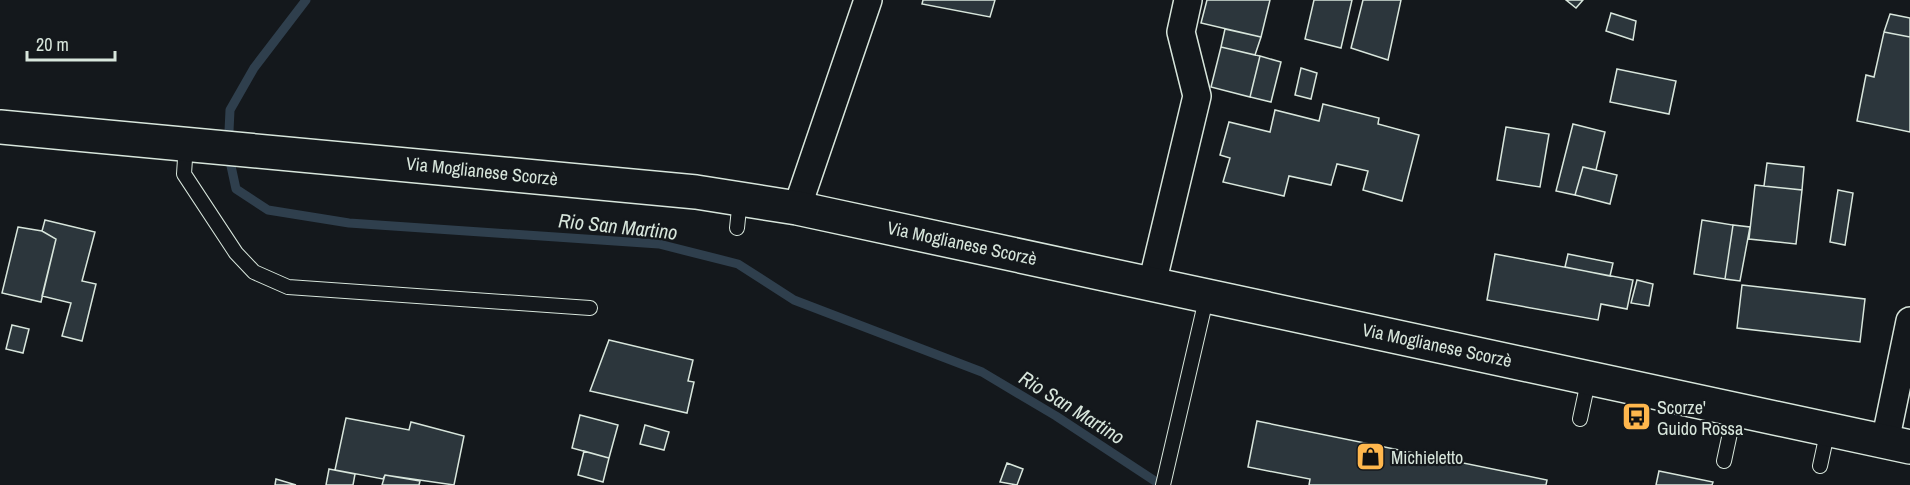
<svg xmlns="http://www.w3.org/2000/svg" width="1910" height="485" viewBox="0 0 1910 485" font-family="'Archivo Narrow',sans-serif">
<style>
.lines{fill:none;stroke-linecap:round;stroke-linejoin:round}
.stream{stroke:#2f3f4d;stroke-width:9}
.building{fill:#2c363c;stroke:#d8e6dc;stroke-width:1.5}
.service-casing{stroke:#d8e6dc;stroke-width:16}
.minor-casing{stroke:#d8e6dc;stroke-width:30}
.secondary-casing{stroke:#d8e6dc;stroke-width:36}
.service{stroke:#14181c;stroke-width:14}
.minor{stroke:#14181c;stroke-width:27}
.secondary{stroke:#14181c;stroke-width:33}
.labels{text-anchor:middle;dominant-baseline:central;stroke-width:4.5;stroke-linejoin:round;paint-order:stroke}
.street-label{font-size:18px;fill:#d8e6dc;stroke:#14181c}
.poi-label{font-size:18px;fill:#d8e6dc;stroke:#14181c;text-anchor:start}
.water-label{font-size:20px;font-style:italic;fill:#d8e6dc;stroke:#14181c}
</style>
<rect width="100%" height="100%" fill="#14181c"/>
<g class="lines">
<path class="stream" d="M306 0 254 68 230 110 228 152 236 189 268 210 349 223 659 244 738 264 794 300 982 372 1056 416 1161 485"/>
</g>
<path class="building" d="M923 0H995L990 17 922 4Z
M1207 0H1270L1261 37 1201 23Z
M1314 0H1352L1341 48 1305 39Z
M1363 0H1401L1388 60 1351 48Z
M1566 0H1583L1576 8Z
M1611 13 1636 21 1633 40 1606 31Z
M1890 14 1910 18V37L1884 32Z
M1225 29 1261 37 1255 55 1221 47Z
M1884 32 1910 37V132L1857 121 1866 75 1874 77Z
M1221 47 1260 56 1250 97 1211 87Z
M1260 56 1281 62 1271 102 1250 97Z
M1301 68 1317 73 1311 99 1295 95Z
M1617 69 1676 81 1669 114 1610 102Z
M1323 104 1379 118 1378 124 1419 135 1402 201 1363 190 1368 171 1337 164 1331 185 1289 176 1284 196 1223 182 1230 158 1220 155 1229 122 1270 132 1275 110 1319 121Z
M1573 124 1605 132 1596 170 1583 167 1575 195 1556 191Z
M1506 127 1549 134 1540 187 1497 180Z
M1767 163 1804 167 1802 190 1764 186Z
M1583 167 1617 175 1610 204 1575 195Z
M1755 185 1802 190 1796 244 1749 239Z
M1838 190 1853 193 1845 245 1830 242Z
M45 220 95 232 82 281 96 284 82 341 62 336 71 303 42 296 56 239 42 231Z
M1702 220 1733 225 1725 279 1694 274Z
M1733 225 1750 227 1740 281 1725 279Z
M18 227 42 231 56 239 41 302 2 293Z
M1495 254 1633 280 1627 309 1601 304 1598 320 1487 300Z
M1568 254 1613 263 1610 276 1565 267Z
M1637 280 1653 284 1649 306 1631 303Z
M1742 285 1865 299 1860 342 1737 328Z
M12 325 29 329 23 353 6 349Z
M609 340 693 360 688 381 694 382 687 413 590 391Z
M580 415 618 425 609 458 572 448Z
M346 418 409 430 411 422 464 436 454 485 385 475 383 479 335 470Z
M1257 421 1547 480 1546 485H1309L1310 479 1248 467Z
M645 425 669 432 664 450 640 444Z
M584 451 609 458 603 482 578 475Z
M1007 463 1023 469 1017 485 1000 482Z
M329 469 355 474 353 485H326Z
M1659 471 1713 482 1712 485H1656Z
M385 475 420 481 419 485H382Z
M276 479 296 485H275Z"/>
<g class="lines">
<defs>
<path id="service" d="M186 144 184 174 236 253 254 272 288 287 590 308
M737 228 740 199
M1580 419 1589 377
M1724 461 1735 410
M1820 466 1828 429
M1163 485 1207 295"/>
<path id="minor" d="M797 208 868 0
M1152 284 1197 96 1181 32 1188 0
M1885 442 1910 321"/>
<path id="secondary" d="M0 127 696 192 797 208 1910 447"/>
</defs>
<use href="#service" class="service-casing"/>
<use href="#minor" class="minor-casing"/>
<use href="#secondary" class="secondary-casing"/>
<use href="#service" class="service"/>
<use href="#minor" class="minor"/>
<use href="#secondary" class="secondary"/>
</g>
<defs>
<symbol id="bus-square" viewBox="-11 -11 22 22"><rect x="-9" y="-9" width="18" height="18" rx="4" fill="#ffb74d" stroke="#14181c"/><path d="M-5-6H5V4H4V6H2V4H-2V6H-4V4H-5ZM-3.5-4V0h7V-4ZM-3.5 1.2v1.5H-2V1.2ZM2 1.2v1.5H3.5V1.2Z" fill="#111"/></symbol>
<symbol id="shop-square" viewBox="-11 -11 22 22"><rect x="-9" y="-9" width="18" height="18" rx="4" fill="#ffb74d" stroke="#14181c"/><path d="M-5-2.5h2.3a2.7 3.5 0 0 1 5.4 0H5L5.5 6h-11ZM-1.5-2.5h3a1.5 2.3 0 0 0-3 0Z" fill="#111"/></symbol>
</defs>
<g fill-rule="evenodd">
<use href="#bus-square" x="1620" y="400" width="33" height="33"/>
<use href="#shop-square" x="1354" y="440" width="33" height="33"/>
</g>
<g class="labels">
<g class="street-label">
<text transform="translate(482 171) rotate(6)">Via Moglianese Scorzè</text>
<text transform="translate(962 243) rotate(12)">Via Moglianese Scorzè</text>
<text transform="translate(1437 345) rotate(12)">Via Moglianese Scorzè</text>
</g>
<g class="poi-label">
<text x="1657" y="407">Scorze'<tspan x="1657" dy="21">Guido Rossa</tspan></text>
<text x="1391" y="457">Michieletto</text>
</g>
<g class="water-label">
<text transform="translate(618 226) rotate(6)">Rio San Martino</text>
<text transform="translate(1072 407) rotate(32)">Rio San Martino</text>
</g>
</g>
<path d="M27 51v9h88v-9" fill="none" stroke="#d8e6dc" stroke-width="3"/>
<text x="36" y="51" font-size="18" fill="#d8e6dc" stroke="#14181c" stroke-width="4.5" paint-order="stroke">20 m</text>
</svg>
